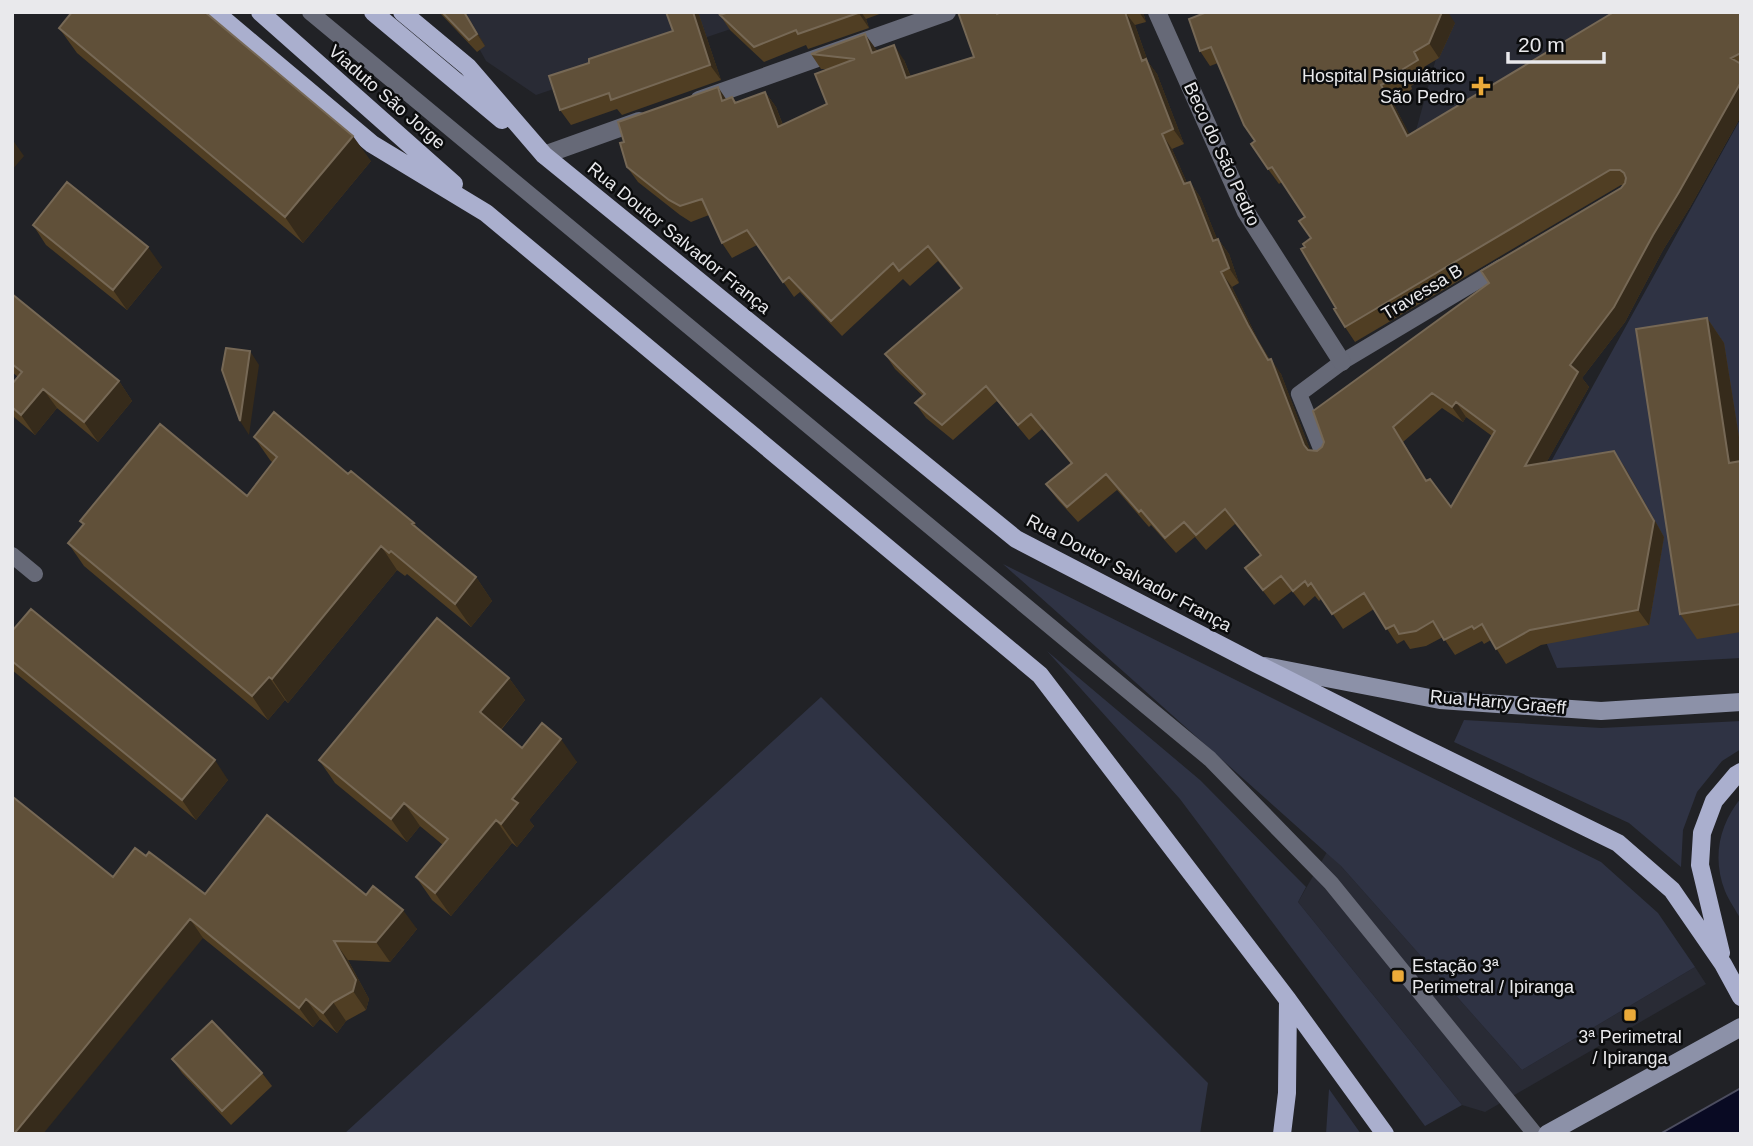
<svg xmlns="http://www.w3.org/2000/svg" width="1753" height="1146" viewBox="0 0 1753 1146" font-family="Arial,sans-serif">
<style>
.built{fill:#292b35}
.green{fill:#2f3344}
.water{fill:#090a23;stroke:#4c4d5f;stroke-width:2}
.lines{fill:none;stroke-linecap:round;stroke-linejoin:round}
.lane{stroke:#666977;stroke-width:16}
.street{stroke:#666977;stroke-width:18}
.secondary{stroke:#8c91a8;stroke-width:18}
.primary{stroke:#aaafce;stroke-width:18}
.wall{fill:#503e23;fill-rule:evenodd}
.shaded-wall{fill:#362b1b}
.building{fill:#605039;stroke:#766855;stroke-width:2;fill-rule:evenodd}
.poi-dot{fill:#ebaa39;stroke:#0b0c0d;stroke-width:2.5}
.labels{text-anchor:middle;dominant-baseline:central;stroke-width:5;stroke-linejoin:round;paint-order:stroke}
.poi-label{font-size:18px;fill:#e9e9ec;stroke:#0b0c0d;text-anchor:end}
.street-label{font-size:18px;fill:#e9e9ec;stroke:#0b0c0d}
</style>
<rect width="100%" height="100%" fill="#212226"/>
<path class="built" d="M459 12H781L536 95 486 61Z
M1449 12H1658L1408 159Z
M1327 852 1341 866 1522 1070 1695 967 1706 984 1485 1112 1462 1105 1298 902Z"/>
<path class="green" d="M1741 118V658L1557 668 1505 545Z
M1003 564 1601 862 1658 913 1695 967 1522 1070 1341 866Z
M1047 651 1200 780 1306 887 1298 902 1462 1105 1425 1126 1180 799Z
M821 697 1208 1083 1200 1134H344Z
M1464 720 1601 728 1741 721V749L1722 761 1697 792 1683 830 1681 867 1629 823 1454 742Z
M1741 798V920C1736 910 1729 901 1725 891 1712 858 1719 825 1741 798Z
M1329 1089 1361 1134H1326Z"/>
<path class="water" d="M1741 1088V1134H1660Z"/>
<g class="lines">
<path class="lane" d="M310 12 1210 759 1331 883 1535 1134
M1324 456 1299 394 1342 362 1501 267
M12 555 35 574"/>
<path class="street" d="M1157 12 1246 212 1342 362
M699 100 947 12
M544 155 639 121"/>
<path class="secondary" d="M1265 666 1440 700 1601 711 1741 702
M1547 1134 1741 1027"/>
<path class="primary" d="M215 12 372 144 486 213 1040 675 1288 1000 1385 1134
M260 12 454 184
M373 12 502 120
M402 12 468 67 544 155 1016 539 1257 664 1414 743 1618 843 1672 890 1723 964 1741 997
M1721 953 1700 865 1702 833 1714 801 1736 775 1741 772
M1282 1134 1287 1093 1288 1000"/>
</g>
<path class="wall" d="M439 12H465L485 46 477 52Z
M666 12H698L721 80 622 115 617 109 571 125 560 110 589 63 673 31Z
M729 12H885L866 19 869 28 808 49 806 45 764 62 730 30 720 15Z
M958 12H1143L1146 22 1135 25 1148 62 1157 74 1184 144 1172 149 1187 183 1190 182 1200 197 1217 239H1218L1229 254 1239 283 1232 287 1258 340 1270 360 1281 374 1310 450 1317 451 1624 185H1621L1355 342 1345 327 1305 247 1311 238 1305 217 1282 182 1279 184 1268 169 1218 63 1210 66 1200 51 1189 19 1455 23 1439 58 1424 67 1429 75 1411 86 1412 89 1392 101 1409 134 1741 12V116L1690 207 1663 250 1625 322 1582 378 1589 387 1546 463 1624 466 1664 537 1649 625 1541 645 1506 664 1491 640 1484 644 1482 641 1455 655 1443 637 1426 646 1410 649 1404 640 1397 644 1374 609 1343 629 1322 598 1319 601 1315 596 1304 606 1292 591 1274 605 1245 568 1260 555 1235 524 1206 550 1195 537 1176 553 1151 525 1149 527 1117 490 1078 522 1057 499 1046 484 1071 464 1042 429 1029 440 997 401 953 440 926 418 915 403 923 396 895 369 885 354 961 289 938 261 910 286 903 279 842 336 800 292 794 297 757 245 732 258 722 243 709 215 691 222 680 215 638 182 627 167 726 99 732 97 736 102 765 92 776 107 783 125 827 104V69H821L811 54 876 49 877 51 904 60 911 77 974 57ZM1442 408 1463 422 1466 417 1492 436 1451 507 1427 481 1403 442Z
M59 28 371 161 303 243 77 53Z
M33 225 162 267 127 310 46 245Z
M12 294 119 381 132 401 98 442 57 408 35 435 15 418 12 414V384L18 377 12 372Z
M1707 318 1724 343 1741 450V632L1697 639 1680 614Z
M254 437 348 474 414 523 419 530 476 577 492 601 471 627 407 574 405 576 397 570 288 703 285 700 268 720 84 566 68 543 83 525 80 521 247 496 273 463 270 460Z
M12 631 228 780 196 820 12 670Z
M509 678 525 700 501 730 522 748 577 762 529 820 534 826 517 847 512 843 451 916 432 900 416 877 443 845 420 826 407 842 335 783 319 760Z
M146 856 205 894 366 895 417 929 390 962 348 960 369 999 366 1010 346 1021 337 1033 320 1019 313 1027 203 938 113 877Z
M172 1059 262 1073 272 1086 231 1125 182 1073Z"/>
<path class="shaded-wall" d="M464 12H465L485 46 477 34Z
M693 12H698L721 80 710 65Z
M858 12H861L866 19 869 28Z
M1125 12 1135 25 1148 62 1157 74 1184 144 1173 129 1142 61Z
M1139 12H1143L1146 22Z
M1442 12H1448L1455 23 1439 58 1429 43Z
M865 34 876 49 882 68 872 53Z
M894 45 904 60 917 93 906 78Z
M1741 82V116L1690 207 1663 250 1625 322 1582 378 1589 387 1536 481 1525 466 1570 365 1653 235Z
M1381 85 1392 101 1418 151 1407 136Z
M718 87 728 102 722 101Z
M765 92 776 107 789 142 778 127Z
M1162 134 1172 149 1194 199 1184 184Z
M353 136 371 161 303 243 285 217Z
M12 139 24 156 12 170Z
M1190 182 1200 197 1224 256 1213 241Z
M1218 239 1229 254 1239 283 1229 268Z
M148 247 162 267 127 310 113 290Z
M1221 272 1232 287 1258 340 1273 365 1271 359 1281 374 1314 460 1304 445 1268 360 1248 325Z
M1707 318 1724 343 1741 450V479L1729 463Z
M250 351 259 365 249 435 240 421Z
M119 381 132 401 98 442 84 422Z
M43 389 57 408 35 435 21 415Z
M1456 402 1466 417 1463 422 1452 407Z
M1393 427 1403 442 1437 496 1426 481Z
M1614 451 1624 466 1664 537 1649 625 1638 610Z
M381 546 397 570 288 703 272 679Z
M476 577 492 601 471 627 455 604Z
M269 677 285 700 268 720 252 696Z
M509 678 525 700 496 735 480 712Z
M561 739 577 762 529 820 534 826 517 847 501 824 512 799Z
M215 760 228 780 196 820 182 800Z
M404 803 420 826 407 842 391 819Z
M496 820 512 843 451 916 435 893Z
M403 910 417 929 390 962 376 942Z
M190 919 203 938 43 1134H14Z
M334 941 348 960 369 999 366 1010 353 991Z
M306 999 320 1019 313 1027 299 1008Z
M333 1002 346 1021 337 1033 323 1013Z"/>
<path class="building" d="M72 12H205L353 136 285 217 59 28Z
M442 12H464L477 34 469 40Z
M666 12H693L710 65 611 100 609 93 560 110 549 76 589 63V59L673 31Z
M729 12H858V13L798 34 796 30 754 47 720 15Z
M958 12H996L997 14 1001 12H1125L1142 61 1146 59 1173 129 1162 134 1184 184 1190 182 1213 241 1218 239 1229 268 1221 272 1248 325 1268 360 1271 359 1304 445 1308 450 1317 451 1322 447 1324 442 1313 411 1489 283 1481 271 1621 188 1625 183 1626 178 1624 173 1620 170H1610L1345 327 1334 309 1336 308 1301 249 1305 247 1303 244 1311 238 1299 221 1305 217 1272 167 1268 169 1251 144 1255 141 1244 125 1211 47 1200 51 1189 19 1207 12H1442L1429 43 1414 52 1418 60 1400 71 1402 74 1381 85 1407 136 1614 12H1741V53L1731 58 1741 64V82L1679 192 1653 235 1614 307 1570 365 1578 372 1525 466 1614 451 1654 521 1638 610 1530 630 1496 649 1482 624 1474 629 1472 626 1444 640 1433 621 1416 631 1399 634 1394 625 1386 629 1364 593 1332 614 1311 583 1308 586 1305 581 1293 591 1281 576 1263 590 1245 568 1261 555 1225 509 1196 535 1184 522 1165 538 1141 510 1139 512 1106 474 1067 507 1046 484 1072 463 1031 414 1018 425 986 386 942 425 915 403 925 394 885 354 962 288 928 246 899 271 893 263 831 321 789 277 783 282 747 230 722 243 702 199 680 206 669 200 627 167 620 143 624 142 618 122 718 87 722 101 732 97 735 103 765 92 778 127 827 104 815 74 855 59 811 54 865 34 872 53 894 45 906 78 974 57ZM1432 393 1452 407 1456 402 1495 431 1451 507 1430 479 1426 481 1393 427Z
M67 182 148 247 113 290 33 225Z
M12 294 119 381 84 422 43 389 21 415 12 407V384L22 372 12 364Z
M1707 318 1729 463 1741 461V604L1680 614 1636 329Z
M226 348 250 351 240 421 222 370Z
M274 412 348 474 351 471 414 523 412 524 476 577 455 604 391 551 389 553 381 546 272 679 269 677 252 696 68 543 84 524 80 521 160 424 247 496 277 457 254 437Z
M31 609 215 760 182 800 12 661V631Z
M437 618 509 678 480 712 522 748 542 723 561 739 512 799 518 803 501 824 496 820 435 893 416 877 448 839 404 803 391 819 319 760Z
M13 797 113 877 135 848 146 856 149 852 205 894 267 815 366 895 373 886 403 910 376 942 334 941 356 980 353 991 333 1002 323 1013 306 999 299 1008 190 919 14 1134H12V798Z
M212 1021 262 1073 222 1111 172 1059Z"/>
<g class="poi-dot">
<path d="M1477.5 75.5h7v7h7v7h-7v7h-7v-7h-7v-7h7z"/>
<rect x="1391" y="969" width="14" height="14" rx="3.5"/>
<rect x="1623" y="1008" width="14" height="14" rx="3.5"/>
</g>
<g class="labels">
<g class="poi-label">
<text x="1465" y="76">Hospital Psiquiátrico<tspan x="1465" dy="21">São Pedro</tspan></text>
<text x="1412" y="966" text-anchor="start">Estação 3ª<tspan x="1412" dy="21">Perimetral / Ipiranga</tspan></text>
<text x="1630" y="1037" text-anchor="middle">3ª Perimetral<tspan x="1630" dy="21">/ Ipiranga</tspan></text>
</g>
<g class="street-label">
<text transform="translate(387 97) rotate(41)">Viaduto São Jorge</text>
<text transform="translate(1222 154) rotate(65)">Beco do São Pedro</text>
<text transform="translate(679 238) rotate(39)">Rua Doutor Salvador França</text>
<text transform="translate(1422 292) rotate(-31)">Travessa B</text>
<text transform="translate(1129 573) rotate(28)">Rua Doutor Salvador França</text>
<text transform="translate(1498 702) rotate(5)">Rua Harry Graeff</text>
</g>
</g>
<rect width="1753" height="1146" fill="none" stroke="#e9e9ec" stroke-width="28"/>
<path d="M1508 52v10h96v-10" fill="none" stroke="#e9e9ec" stroke-width="3.5"/>
<text x="1518" y="52" font-size="21" fill="#e9e9ec" stroke="#0b0c0d" stroke-width="5" paint-order="stroke">20 m</text>
</svg>
